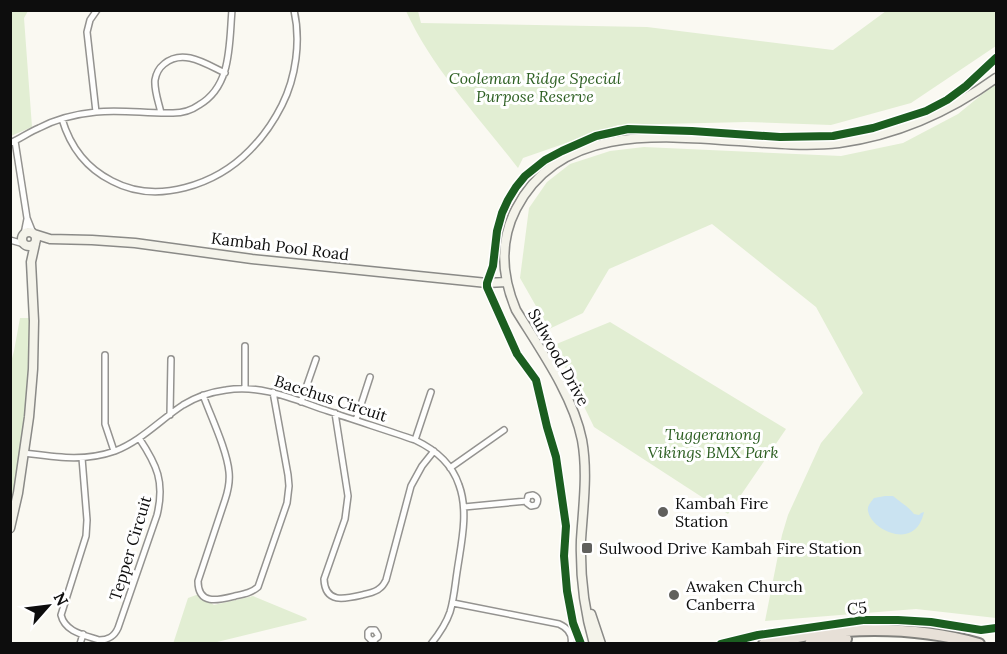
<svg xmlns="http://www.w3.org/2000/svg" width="1007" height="654" viewBox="0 0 1007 654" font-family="Lora,serif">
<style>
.green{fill:#e2eed3}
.water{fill:#cae3f1}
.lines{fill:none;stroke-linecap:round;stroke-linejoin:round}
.street-casing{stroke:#949390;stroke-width:8}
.secondary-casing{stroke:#8a8a87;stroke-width:11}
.highway-casing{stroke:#81817d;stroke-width:14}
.street{stroke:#fefefd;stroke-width:5}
.secondary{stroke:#f4f3ea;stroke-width:8}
.highway{stroke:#e7e0d7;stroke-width:10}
.cycleway-casing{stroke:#fff;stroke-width:11}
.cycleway{stroke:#1b5e20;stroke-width:8}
.poi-dot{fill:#60605d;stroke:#fff;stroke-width:2}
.labels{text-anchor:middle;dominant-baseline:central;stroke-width:6;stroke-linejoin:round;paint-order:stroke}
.park-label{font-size:16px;font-style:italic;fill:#2d5f22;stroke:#fff}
.street-label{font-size:16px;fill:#0d0d0d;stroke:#fff}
.poi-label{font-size:16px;fill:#0d0d0d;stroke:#fff;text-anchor:start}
</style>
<rect width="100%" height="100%" fill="#faf9f2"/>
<path class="green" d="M11 10 28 11 24 18 32 127 11 136Z
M406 11H418L421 23 647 27 833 50 886 11H996V46L911 103 831 125 747 122 618 125 523 158 518 168C479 117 433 70 406 11Z
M996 83V618L916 609 765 621 782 535 788 515 821 443 863 393 816 307 712 224 609 269 583 313 549 329 520 278 529 208 547 182 570 164 610 151 644 147 841 156 903 143 958 114Z
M20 318H32L31 378 11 518V362L14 351Z
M610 322 786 429 728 514 594 427 554 345Z
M199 594 214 605 253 596 306 618 307 620 213 643 173 644 188 598Z"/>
<path class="water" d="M885 496H893C900 502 909 507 914 514L919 515 921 513 924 512C922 520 919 528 911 532 897 540 871 527 868 511 867 506 871 502 874 498Z"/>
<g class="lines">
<defs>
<path id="street" d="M96 112 87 32 90 20 97 10
M161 113C159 103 154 91 155 80 156 74 159 68 164 64 183 48 206 64 225 73
M62 119C70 146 86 168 112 181 157 205 216 185 250 150 263 137 274 121 282 105 296 77 301 41 294 10
M15 141 27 218 33 233
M10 143C20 139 29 132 39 128 56 119 76 114 96 112 122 109 147 114 173 113 182 113 192 110 199 105 232 86 229 44 232 10
M24 234 27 219
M10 240 24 244
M105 355V424L114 451
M245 388V346
M203 395C211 417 227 450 229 472 230 481 228 491 225 500L198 581C198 606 219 600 235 596 244 594 251 593 258 587L287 503 289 486 288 475 273 392
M301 402 316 359
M335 413 348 496 345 519 324 579C325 604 345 599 362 595 368 593 375 593 380 588 383 586 384 584 386 580L411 486 422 466 434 451
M170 415 171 359
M356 420 370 377
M415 440 431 392
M24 453C56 457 84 462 115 451 141 441 160 420 183 405 196 397 211 392 226 390 262 384 295 400 328 411 357 421 386 430 415 440 434 449 452 464 459 485 469 512 461 544 457 572 455 585 454 599 450 612 446 624 439 634 431 644
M82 458 87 520 86 536 61 615C65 632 84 635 99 640 108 640 114 637 118 628L157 515C165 482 157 465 139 438
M450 468 504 430
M464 507 527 501 528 496 533 495C538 497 539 500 536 505L531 506 527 503V501
M453 603 559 624C568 628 573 634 571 644
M374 640 378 637V635L375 630H370L368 632V637L371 640H374L375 644
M80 644 83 634"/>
<path id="secondary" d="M22 239a7 7 0 1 1 14 0a7 7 0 1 1-14 0Z
M34 234 50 239 92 240 135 243 252 259 487 283 506 282
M10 528 18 493 29 417 33 369 34 321 31 262 35 244
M591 614 601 644
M594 644C584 610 580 575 581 540 583 507 588 473 582 440 573 395 540 349 516 310 502 277 499 242 516 209 575 94 737 155 839 143 897 135 949 112 996 78"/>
<path id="highway" d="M764 644C781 640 798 637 814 634 869 627 926 629 979 644
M810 644 846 639"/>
</defs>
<use href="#street" class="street-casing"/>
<use href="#secondary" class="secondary-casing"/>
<use href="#highway" class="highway-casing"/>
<use href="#street" class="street"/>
<use href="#secondary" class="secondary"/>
<use href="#highway" class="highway"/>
<defs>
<path id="cycleway" d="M581 644 573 623 567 591 564 556 566 526 556 457 547 427 536 380 517 354 487 287V283L493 266 497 231 502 213 508 200 516 187 525 176 545 160 562 151 596 136 628 129 692 131 780 137 833 136 873 128 926 111 947 100 966 86 996 58
M721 644 758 635 863 620H898L931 622 981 630 996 628"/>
</defs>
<use href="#cycleway" class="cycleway-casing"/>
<use href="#cycleway" class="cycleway"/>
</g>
<g class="poi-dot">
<circle cx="663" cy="512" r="6"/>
<rect x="581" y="542" width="12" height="12" rx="3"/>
<circle cx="674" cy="595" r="6"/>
</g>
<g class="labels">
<g class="park-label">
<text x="535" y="78">Cooleman Ridge Special<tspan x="535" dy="18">Purpose Reserve</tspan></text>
<text x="713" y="434">Tuggeranong<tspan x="713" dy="18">Vikings BMX Park</tspan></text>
</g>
<g class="street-label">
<text transform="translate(280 246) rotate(7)">Kambah Pool Road</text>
<text transform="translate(559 357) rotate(61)">Sulwood Drive</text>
<text transform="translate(331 398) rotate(18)">Bacchus Circuit</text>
<text transform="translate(130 548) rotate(-73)">Tepper Circuit</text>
<text transform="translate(857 608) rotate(-5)">C5</text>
</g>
<g class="poi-label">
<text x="675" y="503">Kambah Fire<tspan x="675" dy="18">Station</tspan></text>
<text x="599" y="548">Sulwood Drive Kambah Fire Station</text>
<text x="686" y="586">Awaken Church<tspan x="686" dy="18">Canberra</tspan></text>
</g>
</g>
<rect width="1007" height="654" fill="none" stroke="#0d0d0d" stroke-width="24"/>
<g transform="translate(48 606) rotate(62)" stroke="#ffffff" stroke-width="4.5" paint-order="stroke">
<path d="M0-4.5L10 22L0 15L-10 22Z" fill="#0d0d0d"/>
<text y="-9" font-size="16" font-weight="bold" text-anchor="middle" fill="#0d0d0d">N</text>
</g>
</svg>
